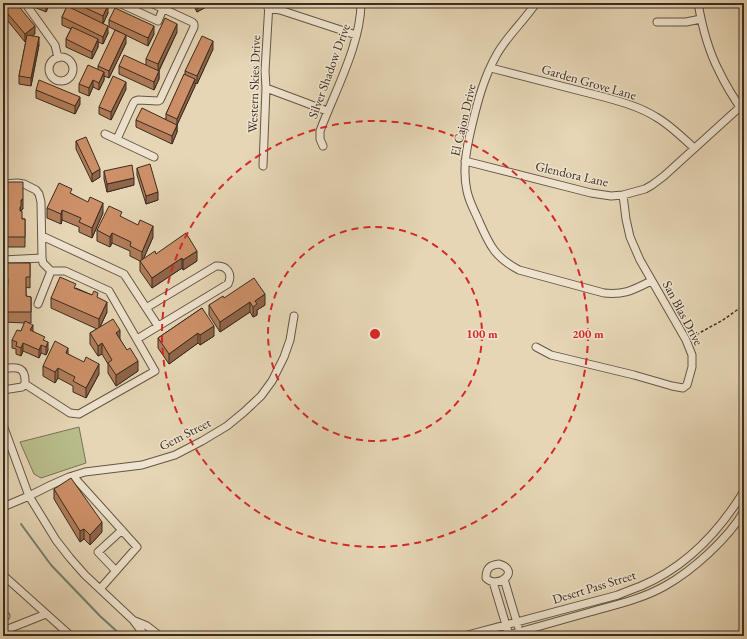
<svg xmlns="http://www.w3.org/2000/svg" width="747" height="639" viewBox="0 0 747 639" font-family="'EB Garamond',serif">
<style>
.green{fill:#b8bd8b;stroke:#797456}
.lines{fill:none;stroke-linecap:round;stroke-linejoin:round}
.stream{stroke:#728173;stroke-width:2}
.minor-casing{stroke:#655645;stroke-width:9}
.path{stroke:#3a2c20;stroke-width:1.5;stroke-dasharray:3 2;stroke-linecap:butt}
.minor{stroke:#efe4cf;stroke-width:7}
.wall{fill:#b07c59;stroke:#3a2c20}
.shaded-wall{fill:#906549;stroke:#3a2c20}
.building{fill:#cd9068;stroke:#3a2c20}
.ring{fill:none;stroke:#d62828;stroke-width:2;stroke-dasharray:7 5}
.labels{text-anchor:middle;dominant-baseline:central;stroke-width:3;stroke-linejoin:round;paint-order:stroke}
.street-label{font-size:13px;fill:#3a2c20;stroke:#efe4cf}
.centre{fill:#d62828;stroke:#efe4cf;stroke-width:2}
.ring-label{font-size:12px;text-anchor:middle;font-weight:bold;fill:#d62828;stroke:#efe4cf;stroke-width:3;stroke-linejoin:round;paint-order:stroke}
</style>
<rect width="100%" height="100%" fill="#e6d6b5"/>
<filter id="stains"><feTurbulence type="fractalNoise" baseFrequency=".005" numOctaves="4"/><feColorMatrix values="0 0 0 0 .2 0 0 0 0 .09 0 0 0 0 .02 0 0 0 .5 -.17"/></filter>
<radialGradient id="worn" r=".72"><stop offset=".6" stop-color="#630" stop-opacity="0"/><stop offset="1" stop-color="#630" stop-opacity=".3"/></radialGradient>
<path class="green" d="M79 427 86 463 41 478 34 474 20 442Z"/>
<g class="lines">
<path class="stream" d="M21 524 51 565 100 616 122 636"/>
<defs>
<path id="minor" d="M25 3 55 45 58 58
M119 3 158 21 163 9
M536 3C524 21 508 35 497 54 484 77 478 100 472 125 467 146 462 169 467 191 469 201 474 210 478 219 489 244 494 257 519 270L604 293C625 295 633 290 651 281
M698 3C702 26 708 50 719 71 726 86 735 100 744 113
M268 8 280 10 356 35
M657 22H686L701 19
M49 69a12 12 0 1 1 24 0a12 12 0 1 1-24 0Z
M491 68 604 97C622 102 640 107 656 117 670 125 682 137 694 148
M266 88 301 101 327 111
M105 134 154 157
M117 139 133 104 135 101 138 100 158 101 160 100 194 27V24L192 22 151 3
M323 146 320 139V131C334 93 361 44 361 3
M465 161 591 193 611 196 623 195 645 189 652 185 664 176 740 107
M263 166 266 88 265 71 269 3
M3 184 17 183 24 184 36 190 39 194 41 202 42 258 43 263 51 271
M42 236 124 274 158 326
M3 260 42 258
M137 339 228 284C233 274 227 265 216 266L146 308
M536 347 551 355 634 375 672 386 683 388 687 385 692 367V355L686 340 640 260 630 237 626 219 623 195
M3 369C18 366 26 367 25 384L22 387 3 390
M25 384 70 413 79 414 155 371 109 291 65 271H51L38 304
M3 425 29 496 56 540 70 558 85 575 133 620 142 632 147 636
M73 476 137 547 100 589
M3 507 29 496 51 485 69 477 85 472 142 465 175 455 202 441 227 426 244 412 261 396 272 381 284 357 290 340 294 316
M499 564C522 571 497 590 486 578 486 568 490 565 499 564Z
M116 571 98 552 122 530
M3 575 71 636
M504 579 518 626
M493 582 509 635
M3 617 6 616
M135 621 147 626 160 636
M3 631 46 614
M464 636 618 595C625 592 633 589 641 586 686 567 719 532 744 491
M505 636C533 628 562 620 590 612 615 605 642 599 665 586 692 571 729 538 744 511"/>
</defs>
<use href="#minor" class="minor-casing"/>
<path class="path" d="M692 337 723 320 744 305"/>
<use href="#minor" class="minor"/>
</g>
<path class="wall" d="M3 3 35 34 32 36 39 45 31 86 19 84V76L26 41 25 42 3 15Z
M34 3H50L46 12 34 7Z
M58 3H104L108 13 103 23 108 33 103 44 98 42V47L92 59 66 47V39L71 29 62 25V17L67 7Z
M192 3H208V6L197 12Z
M109 20 154 34 148 46 109 27Z
M177 32 159 71V79L154 90 119 74V66L146 65V59Z
M126 43 109 78 104 76V80L99 90 93 87 89 96 79 92V84L98 70V66Z
M213 49 197 84 195 83V86L177 125V132L172 144 136 127V120L166 119V114L185 74V71Z
M126 89 111 120 99 114V107Z
M36 90 80 104 75 114 36 98Z
M76 141 100 177 92 182 76 149Z
M137 168 158 200 146 204 137 175Z
M104 171 134 185 107 192 104 179Z
M3 182 23 209 21 210V211L22 219H25V247H3V219H5L4 210H3Z
M72 194 103 213 92 238 79 232V227L62 220 61 224 47 218V208Z
M122 218 153 237 143 260 156 254 197 261 183 270 182 268 152 288 140 271V261L130 256V251L112 243 110 247 97 241V230Z
M3 263H30V288L26 287V296L31 297V323H28L33 332 45 341 48 350 46 355 41 353 39 358 23 351 21 356 16 354V349L12 348V340L21 331 25 323 4 322V299H7V289H3Z
M76 288 92 295 107 312 100 327 120 339 138 371 116 386 108 373V364L102 354 98 356 90 344V333L97 329 51 308V298Z
M224 298 265 305 257 310V315L253 317 250 312 220 332 209 315V305Z
M202 308 214 336 200 345 198 343 169 364 158 348V338Z
M68 354 99 374 86 398 73 392V386L58 378 55 383 43 376V366Z
M54 489 102 532 90 545 84 539 80 542 54 499Z"/>
<path class="shaded-wall" d="M46 3H50L46 12Z
M200 3H208V6L197 12V5Z
M108 5V13L103 24V16Z
M177 24V32L158 72V64Z
M35 26V34L25 42V34Z
M108 26V33L103 44V37Z
M154 26V34L148 46V38Z
M126 35V43L109 78V71Z
M39 37V45L31 86V78Z
M98 39V47L92 59V52Z
M213 41V49L197 84V76Z
M159 71V79L154 90V82Z
M104 72V80L99 90V83Z
M195 79V86L177 125V132L172 144V136L177 126V119Z
M93 80V87L89 96V88Z
M126 82V89L111 120V112Z
M80 97V104L75 114V106Z
M100 169V177L92 182V174Z
M134 178V185L107 192V184Z
M158 192V200L146 204V196Z
M23 199V209L21 210V217L20 207 21 200Z
M103 203V213L92 238V228Z
M62 210V220L61 224V214Z
M153 226V237L142 262V252Z
M112 233V243L110 247V237Z
M197 251V261L183 270V260Z
M182 258V268L152 288V278Z
M265 294V305L257 310V315L253 317V307L255 301Z
M107 302V312L99 329V319Z
M250 302V312L220 332V322Z
M33 325V332L30 330Z
M214 326V336L200 345V335Z
M120 330V341L116 333Z
M198 333V343L169 364V354Z
M48 342V350L46 355V347Z
M23 343V351L21 356V348Z
M102 343V354L98 356V346Z
M41 345V353L39 358V350Z
M68 348V358L66 353Z
M138 361V371L116 386V375Z
M99 364V374L86 398V388Z
M58 368V378L55 383V372Z
M102 522V532L90 545V535Z
M84 529V539L80 542V531Z"/>
<path class="building" d="M3 3H16L35 26 25 34 3 8Z
M75 3H104L108 5 103 16Z
M67 6 108 26 103 37 62 17Z
M115 8 154 26 148 38 109 20Z
M165 18 177 24 158 64 146 59Z
M72 27 98 39 92 52 66 39Z
M115 30 126 35 109 71 98 66Z
M27 35 39 37 31 78 19 76Z
M202 36 213 41 197 76 185 71Z
M124 55 159 71 154 82 119 66Z
M88 65 104 72 99 83 93 80 89 88 79 84Z
M184 74 195 79 177 119 166 114Z
M113 76 126 82 111 112 99 107Z
M39 80 80 97 75 106 36 90Z
M142 108 177 125 172 136 136 120Z
M86 137 100 169 92 174 76 141Z
M150 164 158 192 146 196 137 168Z
M132 165 134 178 107 184 104 171Z
M3 182H23V199L21 200V206L20 207V211H22V219H25V237H3V219H5L4 199H3Z
M59 183 72 189 70 193 88 202 90 197 103 203 92 228 79 222 81 218 62 210 61 214 47 208Z
M109 206 122 212 120 216 138 225 140 220 153 226 142 252 130 246 131 242 112 233 110 237 97 230Z
M186 233 197 251 183 260 182 258 152 278 140 261 155 251 156 254Z
M3 263H30V277H26V296L31 297V312H4V299H7L8 279H3Z
M60 277 76 284 74 288 92 295 94 291 98 293 97 297 107 302 99 319 51 298Z
M254 278 265 294 255 301 257 304 253 307 250 302 220 322 209 305 223 296 224 298Z
M202 308 214 326 200 335 198 333 169 354 158 338Z
M113 319 120 330 116 333 127 350 130 348 138 361 116 375 108 363 112 360 102 343 98 346 90 333Z
M25 321 33 325 30 330 45 337 43 340 48 342 46 347 41 345 39 350 23 343 21 348 16 346 17 342 12 340 17 330 21 331Z
M55 341 68 348 66 353 84 362 86 357 99 364 86 388 73 381 75 377 58 368 55 372 43 366Z
M71 478 102 522 90 535 84 529 80 531 54 489Z"/>
<g class="ring">
<circle cx="375" cy="334" r="107"/>
<circle cx="375" cy="334" r="213"/>
</g>
<g class="labels">
<g class="street-label">
<text transform="translate(329 71) rotate(-70)">Silver Shadow Drive</text>
<text transform="translate(589 82) rotate(16)">Garden Grove Lane</text>
<text transform="translate(254 84) rotate(-88)">Western Skies Drive</text>
<text transform="translate(463 120) rotate(-77)">El Cajon Drive</text>
<text transform="translate(572 174) rotate(13)">Glendora Lane</text>
<text transform="translate(683 313) rotate(62)">San Blas Drive</text>
<text transform="translate(185 434) rotate(-27)">Gem Street</text>
<text transform="translate(594 587) rotate(-17)">Desert Pass Street</text>
</g>
</g>
<circle cx="375" cy="334" r="6" class="centre"/>
<g class="ring-label">
<text x="482" y="338">100 m</text>
<text x="588" y="338">200 m</text>
</g>
<rect width="747" height="639" fill="none" stroke="#e6d6b5" stroke-width="16"/>
<rect x="4" y="4" width="739" height="631" fill="none" stroke="#3a2c20" stroke-width="2"/>
<rect x="8" y="8" width="731" height="623" fill="none" stroke="#3a2c20"/>
<rect width="100%" height="100%" filter="url(#stains)"/>
<rect width="100%" height="100%" fill="url(#worn)"/>
</svg>
